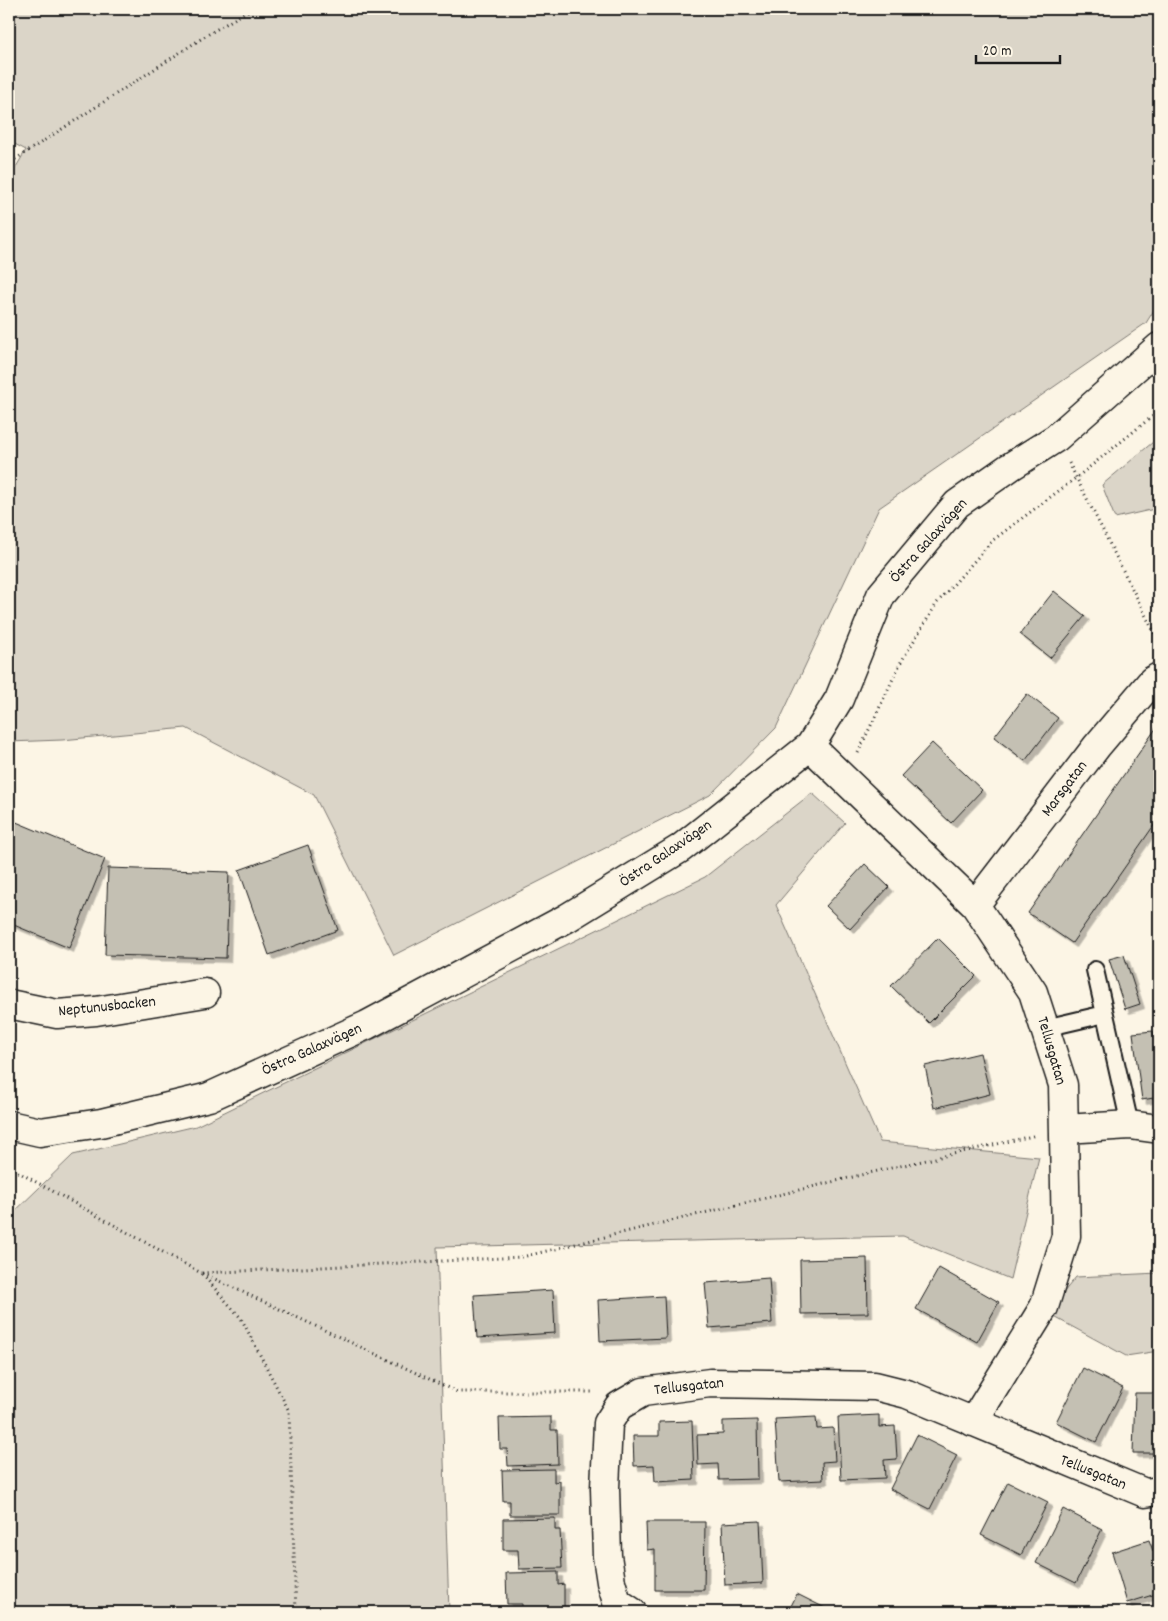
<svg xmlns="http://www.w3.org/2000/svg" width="1168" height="1621" viewBox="0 0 1168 1621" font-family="Dekko,sans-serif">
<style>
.green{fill:#dbd5c8;stroke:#7c7872}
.building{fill:#c4c0b3;stroke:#1c1c1c;filter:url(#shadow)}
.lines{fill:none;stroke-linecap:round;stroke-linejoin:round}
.service-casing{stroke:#1c1c1c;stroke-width:20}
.minor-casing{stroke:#1c1c1c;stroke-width:31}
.path{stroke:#1c1c1c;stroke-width:3;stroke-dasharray:1 4;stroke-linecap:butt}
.service{stroke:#fcf5e5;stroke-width:16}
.minor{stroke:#fcf5e5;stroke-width:28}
.labels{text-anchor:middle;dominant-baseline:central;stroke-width:5;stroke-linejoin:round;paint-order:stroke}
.street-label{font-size:16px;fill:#1c1c1c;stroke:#fcf5e5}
</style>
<defs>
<filter id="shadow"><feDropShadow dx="4.5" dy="4.5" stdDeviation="0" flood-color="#0004"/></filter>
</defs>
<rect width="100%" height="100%" fill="#fcf5e5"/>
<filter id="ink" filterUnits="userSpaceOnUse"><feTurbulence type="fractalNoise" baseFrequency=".02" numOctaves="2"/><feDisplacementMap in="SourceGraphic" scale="10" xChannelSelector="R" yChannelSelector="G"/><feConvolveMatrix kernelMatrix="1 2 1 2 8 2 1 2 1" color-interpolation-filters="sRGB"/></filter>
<g filter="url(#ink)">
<path class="green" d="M9 9H1159V302L1146 323 879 508 776 728 710 795 394 955 314 795 186 728 62 740 9 742V179L26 150 9 141Z
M1159 437V508L1115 518 1102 485Z
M812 793 845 823 776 905 880 1142 1039 1157 1010 1279 903 1236 437 1247 449 1612H9V1217L73 1155 196 1126 705 877Z
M1159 1273V1351L1126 1356 1047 1313 1076 1277Z"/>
<path class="building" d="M1054 591 1085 616 1050 658 1020 634Z
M1027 694 1058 718 1025 761 994 737Z
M1159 724V818L1072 943 1028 913Z
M932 743 982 790 951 823 901 776Z
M9 819 105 859 69 948 9 923Z
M308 845 338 930 269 955 239 870Z
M865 864 889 887 850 929 826 906Z
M108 868 229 872 226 958 105 955Z
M938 938 976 976 929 1023 891 986Z
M1124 955 1140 1004 1125 1009 1109 959Z
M1153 1031 1159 1071V1097L1142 1100 1133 1033Z
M980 1053 990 1094 934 1108 925 1066Z
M867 1258 868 1313 801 1314 800 1260Z
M939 1268 999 1302 977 1342 916 1309Z
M769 1278 772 1323 709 1328 705 1283Z
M553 1290 555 1333 477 1338 474 1295Z
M664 1296 666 1338 600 1341 598 1300Z
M1083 1368 1123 1388 1096 1442 1056 1422Z
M1135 1393H1159V1453H1133Z
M879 1415V1427L895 1426 897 1459 884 1460 885 1478 841 1480 838 1417Z
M551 1417V1430H557L558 1464 508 1466 507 1449H500L499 1418Z
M816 1417 817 1429 833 1428 835 1461 822 1462 823 1480 779 1482 775 1419Z
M757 1420 758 1479 719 1480 718 1464 698 1465 697 1435 723 1434V1421Z
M692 1421 694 1480 655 1482 654 1465 634 1466 633 1436H659V1422Z
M917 1435 957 1455 930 1509 890 1489Z
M554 1469V1482L560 1481V1515H510V1501H503L502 1470Z
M1008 1482 1048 1502 1021 1555 981 1535Z
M1063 1509 1102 1529 1076 1583 1036 1563Z
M555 1518V1530H560L562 1568 519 1569 518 1550H503V1519Z
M760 1521 763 1583 725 1585 722 1523Z
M646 1522H705L704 1590H655V1549L647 1550Z
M1149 1540 1153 1551 1159 1549V1593L1127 1603 1112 1552Z
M558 1572V1585L564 1584V1612H522V1604H507L506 1573Z
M797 1594 829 1610 828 1612H788Z"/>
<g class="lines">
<defs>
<path id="service" d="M1095 970 1130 1125
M1045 1028 1105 1014"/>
<path id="minor" d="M810 746 975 905 1033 992 1063 1085 1066 1236 1044 1307 973 1422
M975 905 1097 746 1152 681 1159 677
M9 1004 57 1014 96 1011 205 993
M9 1125 40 1132 101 1123 209 1097 367 1025 567 918 681 848 810 746 839 699 881 595 957 504 1010 467 1056 438 1159 347
M1065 1129 1130 1125 1159 1129
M632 1612 617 1602 611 1582 607 1556 605 1488 608 1423 619 1406 643 1392 710 1383 875 1386 907 1394 1145 1493 1159 1491"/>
</defs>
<use href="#service" class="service-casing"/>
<use href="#minor" class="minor-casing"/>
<path class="path" d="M11 162 207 35 251 9
M1069 463 1159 642
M858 753 901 662 937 603 993 540 1076 478 1159 411
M9 1167 201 1273 522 1257 869 1173 1037 1135
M202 1273 457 1392H594
M202 1274 241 1318 289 1411 296 1612"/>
<use href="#service" class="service"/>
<use href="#minor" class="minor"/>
</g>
</g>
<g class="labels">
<g class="street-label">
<text transform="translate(929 541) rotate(-48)">Östra Galaxvägen</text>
<text transform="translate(1065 789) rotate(-53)">Marsgatan</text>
<text transform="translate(666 854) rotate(-34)">Östra Galaxvägen</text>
<text transform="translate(107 1007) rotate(-6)">Neptunusbacken</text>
<text transform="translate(312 1050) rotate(-24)">Östra Galaxvägen</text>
<text transform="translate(1051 1051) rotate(74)">Tellusgatan</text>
<text transform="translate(689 1387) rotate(-6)">Tellusgatan</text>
<text transform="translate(1093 1473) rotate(22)">Tellusgatan</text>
</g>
</g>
<rect width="1168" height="1621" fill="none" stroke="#fcf5e5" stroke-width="30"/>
<rect x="15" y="15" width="1138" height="1591" fill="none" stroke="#1c1c1c" stroke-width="2" filter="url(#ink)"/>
<path d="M976 55v8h84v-8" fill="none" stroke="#1c1c1c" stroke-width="2.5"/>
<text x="983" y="55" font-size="15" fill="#1c1c1c" stroke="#fcf5e5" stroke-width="4" paint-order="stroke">20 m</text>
</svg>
